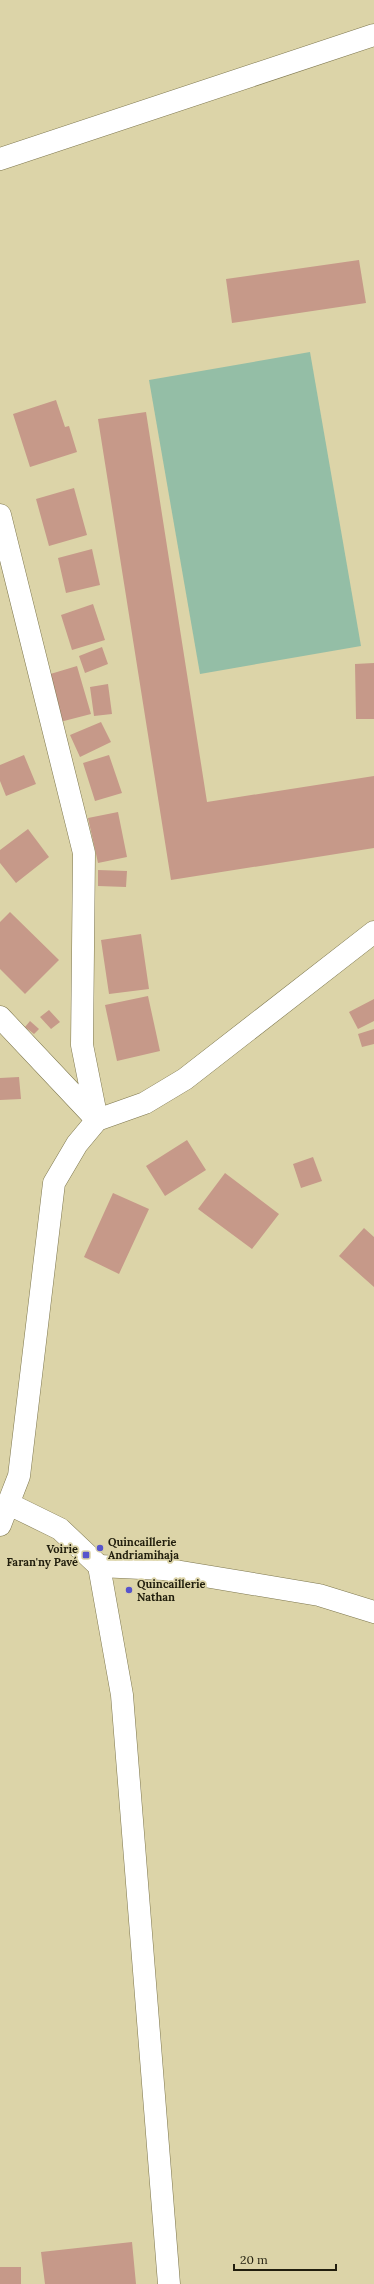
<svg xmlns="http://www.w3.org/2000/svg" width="374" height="2284" viewBox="0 0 374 2284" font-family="Lora,serif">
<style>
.grass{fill:#94bea6}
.building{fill:#c69989}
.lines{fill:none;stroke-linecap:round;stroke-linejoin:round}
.minor-casing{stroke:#7d764d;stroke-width:23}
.secondary-casing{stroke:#7d764d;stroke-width:23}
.minor{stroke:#fff;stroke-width:22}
.secondary{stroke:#fff;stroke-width:22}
.poi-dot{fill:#5754cc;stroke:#dcd4a8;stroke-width:1.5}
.labels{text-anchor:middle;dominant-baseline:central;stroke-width:3.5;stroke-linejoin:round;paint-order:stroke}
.poi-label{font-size:11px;font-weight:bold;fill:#211e0d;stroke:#dcd4a8;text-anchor:start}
</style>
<rect width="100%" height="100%" fill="#dcd4a8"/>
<path class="grass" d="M310 352 361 646 200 674 149 380Z"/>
<path class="building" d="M359 260 366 303 232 323 226 279Z
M56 400 65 427 69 426 77 452 30 467 13 414Z
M146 412 207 802 374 776V848L171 880 98 419Z
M74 488 87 535 49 546 36 499Z
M92 549 100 585 66 593 58 558Z
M93 604 105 640 72 650 61 615Z
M102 647 108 664 85 673 79 656Z
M374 663V719H356L355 664Z
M77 666 91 714 60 722 47 675Z
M108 684 112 714 94 716 90 687Z
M101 722 111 742 80 757 70 735Z
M24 755 36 784 6 796 0 781V765Z
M109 755 122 793 95 801 83 763Z
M118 812 127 857 98 863 88 818Z
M28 829 49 857 16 883 0 863V850Z
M98 870 127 871 126 887 98 886Z
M10 912 59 960 25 994 0 969V922Z
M141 934 149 989 109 994 101 940Z
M148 996 160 1051 117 1061 105 1005Z
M374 999V1021L358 1029 349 1012Z
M49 1010 60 1022 51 1029 40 1017Z
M30 1021 39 1029 34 1034 25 1027Z
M374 1029V1044L362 1047 358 1034Z
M19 1077 21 1099 0 1100V1078Z
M187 1140 206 1170 165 1196 146 1166Z
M313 1157 322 1181 301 1188 293 1164Z
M225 1173 279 1214 252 1249 198 1209Z
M113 1193 149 1209 119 1274 84 1257Z
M364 1228 374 1237V1287L339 1256Z
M132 2242 136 2284H45L41 2252Z
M0 2267H21V2284H0Z"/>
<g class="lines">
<defs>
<path id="minor" d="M0 159 374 35
M0 515 84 853 82 1045 97 1120
M0 1017 97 1120
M99 1566 163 1569 319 1595 374 1612"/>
<path id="secondary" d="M9 1504 60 1529 99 1566 122 1695 169 2284
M0 1525 19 1476 54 1183 77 1144 97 1120 145 1103 185 1079 374 932"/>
</defs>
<use href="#minor" class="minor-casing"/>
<use href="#secondary" class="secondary-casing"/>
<use href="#minor" class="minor"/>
<use href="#secondary" class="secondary"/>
</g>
<g class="poi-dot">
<circle cx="100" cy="1548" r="4"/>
<rect x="82" y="1551" width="8" height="8" rx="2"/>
<circle cx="129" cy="1590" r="4"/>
</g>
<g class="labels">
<g class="poi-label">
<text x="108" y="1542">Quincaillerie<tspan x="108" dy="13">Andriamihaja</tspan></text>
<text x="78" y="1549" text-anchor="end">Voirie<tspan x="78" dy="13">Faran'ny Pavé</tspan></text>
<text x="137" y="1584">Quincaillerie<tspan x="137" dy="13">Nathan</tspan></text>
</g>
</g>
<path d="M234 2264v6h102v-6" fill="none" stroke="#211e0d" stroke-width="2"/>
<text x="240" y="2264" font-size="12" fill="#211e0d" stroke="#dcd4a8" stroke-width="3" paint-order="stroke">20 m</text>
</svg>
